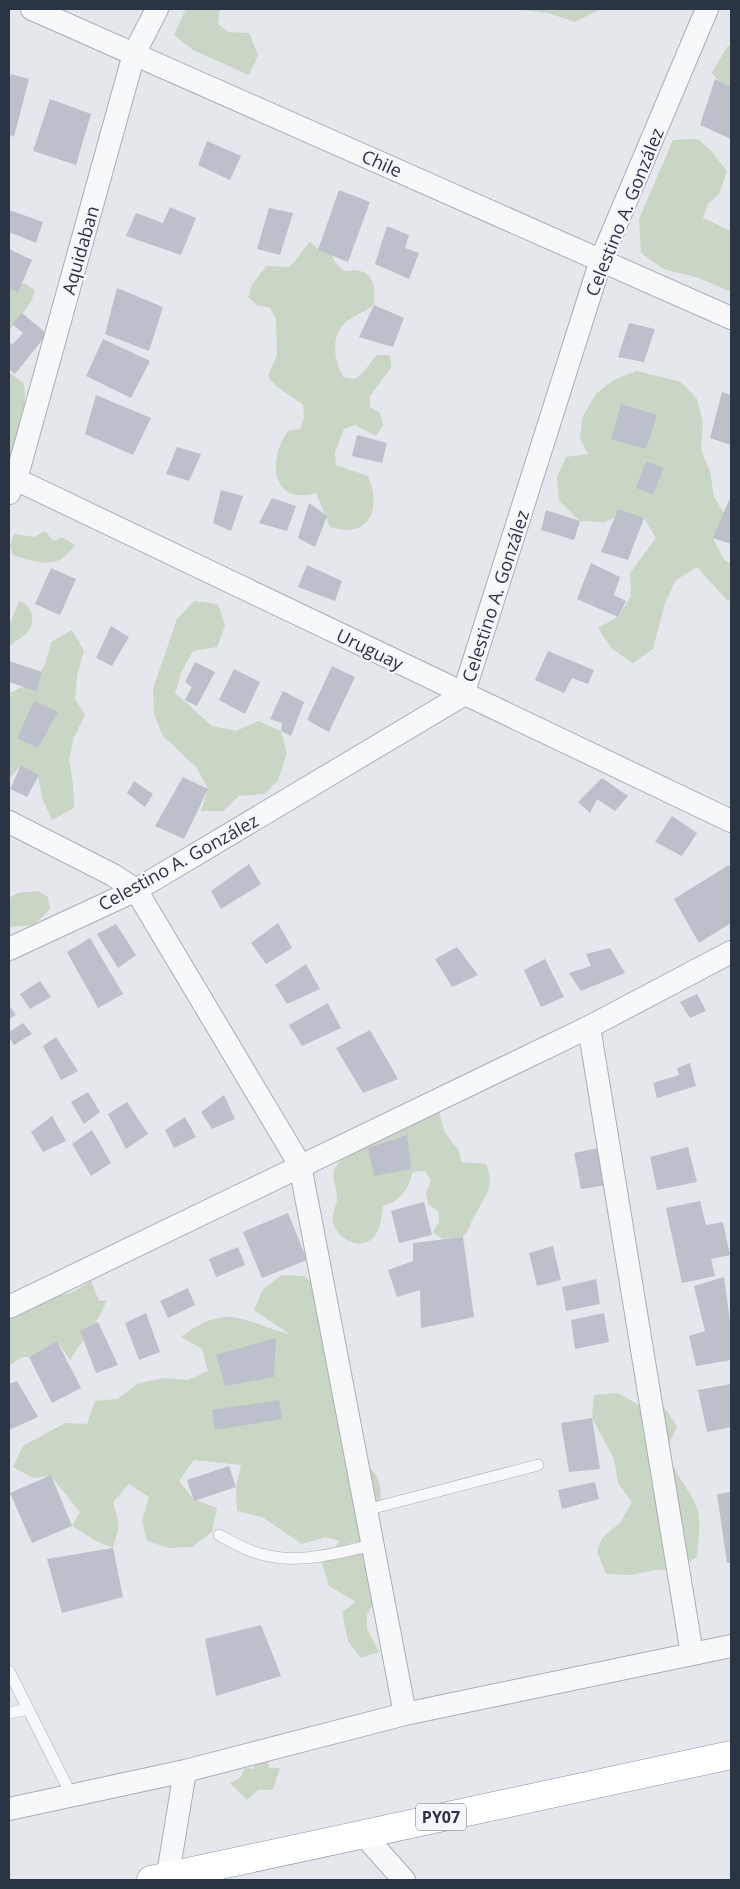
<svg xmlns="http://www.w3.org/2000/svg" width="740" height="1889" viewBox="0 0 740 1889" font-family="'Open Sans',sans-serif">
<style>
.green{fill:#c9d6c5}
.building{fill:#bbc0ca}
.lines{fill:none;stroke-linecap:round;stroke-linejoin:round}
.service-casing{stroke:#a9aeb7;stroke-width:12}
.minor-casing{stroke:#a9aeb7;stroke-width:24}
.trunk-casing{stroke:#8b94a3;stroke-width:29}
.service{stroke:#f7f8fa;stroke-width:11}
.minor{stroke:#f7f8fa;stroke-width:22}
.trunk{stroke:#fff;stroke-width:28}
.labels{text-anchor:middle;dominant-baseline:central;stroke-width:4.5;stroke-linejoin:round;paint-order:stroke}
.shield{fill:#f4f6f9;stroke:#676e7b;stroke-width:1}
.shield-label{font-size:16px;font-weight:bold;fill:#2b3445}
.street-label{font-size:18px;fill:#2b3445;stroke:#f4f6f9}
</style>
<rect width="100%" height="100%" fill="#e4e7ec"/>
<path class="green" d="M186 9H220L218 24 229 32 249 33 258 55 249 75 193 50 174 35Z
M512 9H601L575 22 548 13Z
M731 44V95L712 73 726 48Z
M698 139 711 151 727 171 719 194 708 204 703 218 731 231V289L729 291 699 278 663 269 641 253 639 219 673 140Z
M310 242 319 250 330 251 335 262 344 271C370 267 377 280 374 305 365 312 347 318 341 327 331 342 335 362 343 377L354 379C365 374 368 364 377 355H390L391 367 393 365 370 396V407L380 413 383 425 376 436 355 425 344 429 335 452 336 465 368 476C382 508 370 540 330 527L316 493C270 506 268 459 288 431L300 429 304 418 303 405C291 394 277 391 268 376L277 355 276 319 270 308 257 305 248 297 252 285 266 266 289 267C298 259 302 250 310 242Z
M25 283 35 290 31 302 9 331V287Z
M637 371 681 382 697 399 703 423 701 449 710 472 714 496 726 517 713 538 724 560 731 564V601L727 600 697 567 676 580 665 603 653 649 633 663 612 649 598 628 618 617 631 596 630 573 656 538 644 518 626 513 604 522 580 521 559 501 557 477 566 457 588 454 580 439 583 416 596 394 613 380Z
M9 372 24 384C28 417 17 447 9 478Z
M45 531 54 541 62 537 75 545C57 571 39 563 13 555L10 546 14 534 34 537Z
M19 601C32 604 37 623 27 633 20 640 14 640 9 648V626Z
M194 601 218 604 225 626 217 647 193 651 182 671 175 693 212 726 236 731 258 721 281 731 287 753 278 780 281 778 264 794 239 796 223 811H201L208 789 197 768 163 736 154 714 153 689 177 619Z
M72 630 84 651 77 675 75 699 85 715 74 737 69 760 73 783 74 808 52 820 42 798 38 775 21 765 9 779V693C39 680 44 675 51 642Z
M38 891 48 897 50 909 34 925 9 927V898L18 893Z
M438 1106 444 1131 459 1151 461 1162 486 1164C495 1186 487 1194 476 1213 471 1221 470 1229 463 1237L442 1239 433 1232 439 1222 438 1211 428 1204 426 1193 431 1181 425 1171 413 1172C407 1190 403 1200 383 1206 382 1217 380 1235 369 1241 355 1249 336 1236 333 1222 331 1214 338 1204 337 1196 334 1175 328 1170 347 1155Z
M282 1275 305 1276 320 1293 317 1317 334 1333 332 1397 347 1413 352 1457C358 1461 367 1465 372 1470 389 1488 377 1521 371 1541L348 1543 368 1548 363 1562 373 1571V1604L367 1615V1629L379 1652 361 1658 348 1641 342 1612 356 1602 329 1586 322 1563 340 1541 325 1537 302 1544 262 1517 237 1511 236 1487 241 1465 194 1460 179 1481 193 1499 217 1508 212 1532 192 1547 169 1548 147 1541 142 1520 149 1497 129 1484 113 1502 119 1525 113 1548 94 1540 72 1526 80 1512 51 1476 33 1478 13 1467 23 1446 65 1423 87 1424 95 1401 117 1399 139 1383 164 1378 188 1380 208 1371 202 1349 181 1337C228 1302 241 1321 291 1335L254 1310 263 1289Z
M91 1281 99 1301 107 1300C98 1323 83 1339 70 1360L57 1341 29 1357H22L9 1366V1305L71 1293Z
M618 1393 639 1405 664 1407 677 1426C675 1432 669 1441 669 1448 669 1471 692 1489 698 1511 701 1525 698 1542 697 1557L678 1569 655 1570 631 1575 606 1574 597 1552 602 1538 620 1523 632 1502 618 1483 614 1459 592 1418 594 1395Z
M268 1759 269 1768H280L273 1790H258L247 1800 230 1783 241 1777 245 1768 253 1769 257 1762Z"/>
<path class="building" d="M11 74 29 79 14 137 9 134V82Z
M715 79 731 87V139L700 125Z
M50 99 91 114 76 165 33 151Z
M207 141 241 156 230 180 198 165Z
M339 190 370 202 348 262 318 250Z
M170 207 196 218 181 255 126 236 136 213 163 223Z
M269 208 293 213 280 255 257 249Z
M9 210 43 222 36 243 9 232Z
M387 226 409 235 405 248 419 253 409 279 375 264Z
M9 249 32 260 18 292 9 288Z
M117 288 163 307 149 351 105 334Z
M374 305 404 318 393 347 359 337Z
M22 313 47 334 15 374 9 369V346L11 343 13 344 23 333 12 324Z
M629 323 655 329 644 362 618 357Z
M103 339 150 361 131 398 86 376Z
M722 392 731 395V445L710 438Z
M96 395 151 418 133 455 85 434Z
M621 404 657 415 646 449 611 439Z
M357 435 387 443 382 463 352 456Z
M177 447 201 454 189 481 166 474Z
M646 461 664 468 653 494 636 488Z
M221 490 243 496 231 531 213 523Z
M272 498 296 506 287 531 259 523Z
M729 500H731V544L713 538Z
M309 503 327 516 315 547 298 538Z
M618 509 644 518 628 560 601 552Z
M546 510 580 521 574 540 541 530Z
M591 563 620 577 614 595 626 601 618 617 577 599Z
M307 565 342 581 335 601 298 587Z
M51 568 76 579 60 615 35 604Z
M111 626 129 637 112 666 96 658Z
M548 651 594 670 588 684 572 678 564 693 535 680Z
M9 661 42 672 36 691 9 682Z
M195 662 215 672 197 706 185 700 192 687 185 682Z
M332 666 355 677 329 732 307 720Z
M234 669 260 682 245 714 219 700Z
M283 691 304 702 291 736 281 731 282 723 270 719Z
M34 701 58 712 38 748 17 738Z
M21 765 39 775 27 797 10 789Z
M183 777 208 789 184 839 155 826Z
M602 778 628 796 615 811 597 799 590 813 578 802Z
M134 781 153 794 145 807 127 793Z
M672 816 697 833 682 856 655 842Z
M249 864 261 884 221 909 211 891Z
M729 865 731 869V923L699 943 674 899Z
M278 923 292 948 266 964 251 943Z
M116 924 136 955 118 968 97 934Z
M90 938 123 994 98 1008 67 952Z
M457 947 478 975 452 987 435 959Z
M610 948 625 973 581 991 569 973 591 966 586 954Z
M545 959 564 997 541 1007 524 970Z
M306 964 320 989 287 1004 275 985Z
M40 981 51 997 30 1009 20 994Z
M697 994 706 1011 690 1018 680 1002Z
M328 1003 341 1028 302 1046 289 1025Z
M9 1005 16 1015 9 1019Z
M23 1023 32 1034 14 1045 9 1037V1032Z
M370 1030 398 1079 363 1093 336 1048Z
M56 1037 78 1071 61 1080 43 1046Z
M690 1063 696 1086 657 1098 653 1083 679 1075 677 1068Z
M88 1092 100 1112 84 1124 71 1102Z
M224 1095 235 1119 212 1129 201 1112Z
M127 1102 148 1134 126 1149 108 1114Z
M52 1116 66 1141 43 1152 31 1132Z
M185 1117 196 1137 174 1148 165 1130Z
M92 1130 111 1163 91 1176 72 1144Z
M407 1135 411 1169 374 1176 368 1148Z
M688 1147 697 1182 657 1190 650 1157Z
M599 1148 607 1185 581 1189 574 1153Z
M700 1201 706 1225 723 1222 730 1255 711 1259 715 1276 682 1283 666 1208Z
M424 1202 432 1235 399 1243 391 1211Z
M288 1213 307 1260 262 1278 243 1232Z
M463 1237 474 1317 421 1328 420 1290 397 1297 388 1270 413 1261V1243Z
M553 1246 561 1280 537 1286 529 1253Z
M238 1247 245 1265 216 1277 209 1259Z
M724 1277 731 1329V1360L696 1366 689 1336 705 1331 694 1286Z
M596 1279 600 1304 566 1311 562 1287Z
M188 1288 195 1305 168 1318 160 1301Z
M146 1313 160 1352 139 1360 125 1323Z
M604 1313 609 1342 575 1349 571 1320Z
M98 1322 118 1365 96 1373 80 1331Z
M276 1338 274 1377 225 1386 216 1355Z
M57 1341 81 1388 52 1403 29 1357Z
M17 1381 38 1417 9 1430V1384Z
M731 1384V1427L707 1432 698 1390Z
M279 1400 282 1419 215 1430 212 1410Z
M592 1418 600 1469 569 1472 561 1423Z
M229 1466 236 1487 194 1501 187 1480Z
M51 1475 72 1526 32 1543 10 1493Z
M595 1482 599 1499 562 1509 558 1490Z
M731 1492V1563H727L717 1494Z
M113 1548 123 1597 62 1613 47 1559Z
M261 1625 281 1676 216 1696 205 1639Z"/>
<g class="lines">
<defs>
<path id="service" d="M366 1510 538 1465
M219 1535C230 1541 242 1548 254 1552 292 1566 334 1554 372 1545
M9 1671 72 1796
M9 1713 28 1709"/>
<path id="minor" d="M32 9 731 318
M9 476 731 821
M9 493 16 479 134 54 157 9
M9 822 113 875 136 890 300 1165 405 1714
M9 949 136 890 463 695 601 260 707 9
M589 1027 692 1654
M9 1307 589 1027 731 952
M9 1809 185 1771 405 1714 731 1646
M363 1834 404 1880
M167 1880 185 1771"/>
<path id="trunk" d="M151 1880 731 1755"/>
</defs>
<use href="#service" class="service-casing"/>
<use href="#minor" class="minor-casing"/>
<use href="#trunk" class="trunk-casing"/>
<use href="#service" class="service"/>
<use href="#minor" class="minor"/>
<use href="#trunk" class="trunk"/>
</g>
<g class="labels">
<rect class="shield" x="416" y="1803.5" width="50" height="27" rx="4"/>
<g class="shield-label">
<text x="441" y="1817">PY07</text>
</g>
<g class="street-label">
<text transform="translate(382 163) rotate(24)">Chile</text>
<text transform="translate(624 212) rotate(-68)">Celestino A. González</text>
<text transform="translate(80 250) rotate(-74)">Aquidaban</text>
<text transform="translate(495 596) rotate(-72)">Celestino A. González</text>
<text transform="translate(370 649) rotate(26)">Uruguay</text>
<text transform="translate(178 862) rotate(-29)">Celestino A. González</text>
</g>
</g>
<rect width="740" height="1889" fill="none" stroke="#2b3445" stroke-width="20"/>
</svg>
